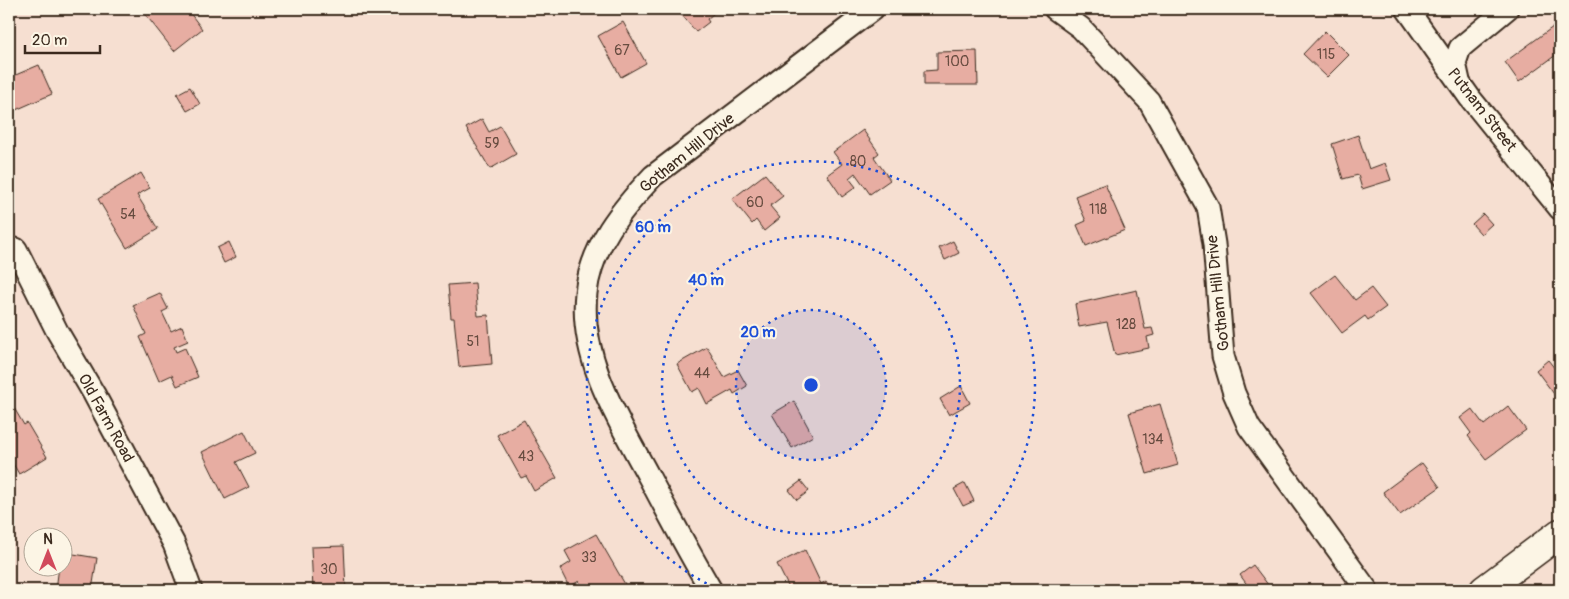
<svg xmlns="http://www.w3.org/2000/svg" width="1569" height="599" viewBox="0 0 1569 599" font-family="Pangolin,sans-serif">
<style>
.building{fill:#e7ada2;stroke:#3b2a1e}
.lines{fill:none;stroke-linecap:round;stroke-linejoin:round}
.minor-casing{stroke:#3b2a1e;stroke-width:25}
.secondary-casing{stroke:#3b2a1e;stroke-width:31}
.minor{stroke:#fcf5e5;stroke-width:21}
.secondary{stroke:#fcf5e5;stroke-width:28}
.ring{fill:none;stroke:#1d4ed8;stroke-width:2.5;stroke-dasharray:2.5 5}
.labels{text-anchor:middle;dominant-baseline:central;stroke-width:4;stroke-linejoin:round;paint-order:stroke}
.number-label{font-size:14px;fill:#664b3f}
.street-label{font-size:16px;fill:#3b2a1e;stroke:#fcf5e5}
.centre{fill:#1d4ed8;stroke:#fcf5e5;stroke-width:2.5}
.ring-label{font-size:15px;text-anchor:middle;font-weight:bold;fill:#1d4ed8;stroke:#fcf5e5;stroke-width:4;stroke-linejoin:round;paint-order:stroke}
</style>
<rect width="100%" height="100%" fill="#f6dfd1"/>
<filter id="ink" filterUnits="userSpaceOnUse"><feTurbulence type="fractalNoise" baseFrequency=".02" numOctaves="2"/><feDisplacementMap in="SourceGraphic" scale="10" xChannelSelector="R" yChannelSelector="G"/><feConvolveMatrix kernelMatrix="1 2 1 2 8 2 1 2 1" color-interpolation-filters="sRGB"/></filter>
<g filter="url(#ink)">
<path class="building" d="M187 9 202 29 174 51 142 10Z
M677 9H719L707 19 709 22 696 32Z
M623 22 646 63 621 77 598 36Z
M1557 24 1560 29V52L1519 82 1505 62Z
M1325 31 1349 55 1327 77 1303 54Z
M977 51 978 85H924V71L937 70V52Z
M39 65 52 94 9 113V73L11 77Z
M190 87 200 104 187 111 177 94Z
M482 119 489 132 500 126 516 154 490 169 466 128Z
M863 130 879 153 874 157 890 180 870 194 855 173 849 178 856 187 842 197 827 175 842 164 833 152Z
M1358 135 1369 169 1385 163 1391 180 1362 189 1358 175 1343 179 1332 144Z
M141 173 150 188 137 195 158 229 127 248 98 199Z
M765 174 783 196 770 206 780 218 764 231 756 220 752 224 732 199Z
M1105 184 1125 230 1086 246 1077 225 1086 221 1075 196Z
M1483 214 1492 224 1481 234 1472 224Z
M953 241 959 253 945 260 939 248Z
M229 242 236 257 224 263 217 248Z
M1335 275 1355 300 1371 288 1386 307 1368 320 1365 316 1342 333 1311 293Z
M475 283 478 316 488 315 492 364 459 367 454 318H451L448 285Z
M1137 290 1145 329 1152 328 1154 335 1147 337 1149 348 1115 355 1107 322 1079 327 1075 304Z
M160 293 168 309 162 312 171 331 182 326 188 341 174 347 176 352 185 348 198 377 177 386 172 375 159 381 140 337 146 334 133 305Z
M707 347 724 377 738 370 747 386 734 394 732 390 707 404 699 388 692 392 677 364Z
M1548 360 1560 375V402L1536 370Z
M961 386 970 403 949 415 940 399Z
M794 401 813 436 792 448 772 414Z
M1160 404 1178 465 1147 474 1129 413Z
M1508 406 1526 430 1486 459 1468 436 1471 433 1460 418 1472 409 1484 425Z
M14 408 24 425 27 423 47 457 19 474 9 457V411Z
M524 420 557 478 534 491 526 476 521 478 497 435Z
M244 431 255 453 236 462 249 487 225 499 202 452Z
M1422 463 1440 487 1400 515 1383 492Z
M801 481 809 491 797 500 789 490Z
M965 483 974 501 963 506 954 489Z
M596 534 626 586 619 590H585L579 581 569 587 560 569 571 562 565 551Z
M344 546 346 590H313L311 547Z
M805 550 821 584 826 581 831 590H790L777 564Z
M62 552 97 558 92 590H56L59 566H62Z
M1253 565 1272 590H1242L1248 586 1240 575Z"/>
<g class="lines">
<defs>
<path id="minor" d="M1055 9 1081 28 1149 101 1208 207 1214 244 1223 356 1234 393 1249 427 1367 590
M1407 9 1470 98 1560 209
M1459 81 1455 63 1460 48 1507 9
M16 249 57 331 94 394 174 544 191 590
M711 590C689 553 669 515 649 477 619 421 579 359 586 293 591 246 622 209 653 176L873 9"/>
<path id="secondary" d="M1484 590 1560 533"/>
</defs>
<use href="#minor" class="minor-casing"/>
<use href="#secondary" class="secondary-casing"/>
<use href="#minor" class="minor"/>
<use href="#secondary" class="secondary"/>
</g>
</g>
<circle cx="811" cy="385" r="75" fill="#1d4ed8" fill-opacity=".12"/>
<g class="ring">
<circle cx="811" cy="385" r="75"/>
<circle cx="811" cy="385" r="149"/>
<path d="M720 590A224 224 0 1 1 902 590"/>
</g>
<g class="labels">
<g class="number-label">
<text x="622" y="50">67</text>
<text x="1326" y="54">115</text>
<text x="957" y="61">100</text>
<text x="492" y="143">59</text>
<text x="858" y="161">80</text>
<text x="755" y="202">60</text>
<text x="1098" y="209">118</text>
<text x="128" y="214">54</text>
<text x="1126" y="324">128</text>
<text x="473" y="341">51</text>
<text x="702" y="373">44</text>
<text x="1153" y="439">134</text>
<text x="526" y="456">43</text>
<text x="589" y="557">33</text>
<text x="329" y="569">30</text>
</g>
<g class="street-label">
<text transform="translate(1482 110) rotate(52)">Putnam Street</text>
<text transform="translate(687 153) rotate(-39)">Gotham Hill Drive</text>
<text transform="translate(1218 293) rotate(-96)">Gotham Hill Drive</text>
<text transform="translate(106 418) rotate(61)">Old Farm Road</text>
</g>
</g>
<circle cx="811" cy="385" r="8" class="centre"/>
<g class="ring-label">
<text x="653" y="232">60 m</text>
<text x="706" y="285">40 m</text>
<text x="758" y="337">20 m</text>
</g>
<rect width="1569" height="599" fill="none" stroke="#fcf5e5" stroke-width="30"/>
<rect x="15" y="15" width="1539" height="569" fill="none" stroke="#3b2a1e" stroke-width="2" filter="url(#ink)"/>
<g transform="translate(48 552)"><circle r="24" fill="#fcf5e5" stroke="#afa495"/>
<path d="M0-4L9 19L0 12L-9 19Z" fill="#d1495b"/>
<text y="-8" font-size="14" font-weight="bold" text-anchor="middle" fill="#3b2a1e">N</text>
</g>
<path d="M25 45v8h75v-8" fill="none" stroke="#3b2a1e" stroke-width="2.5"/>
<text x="32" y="45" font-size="15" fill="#3b2a1e" stroke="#fcf5e5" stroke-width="4" paint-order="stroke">20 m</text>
</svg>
